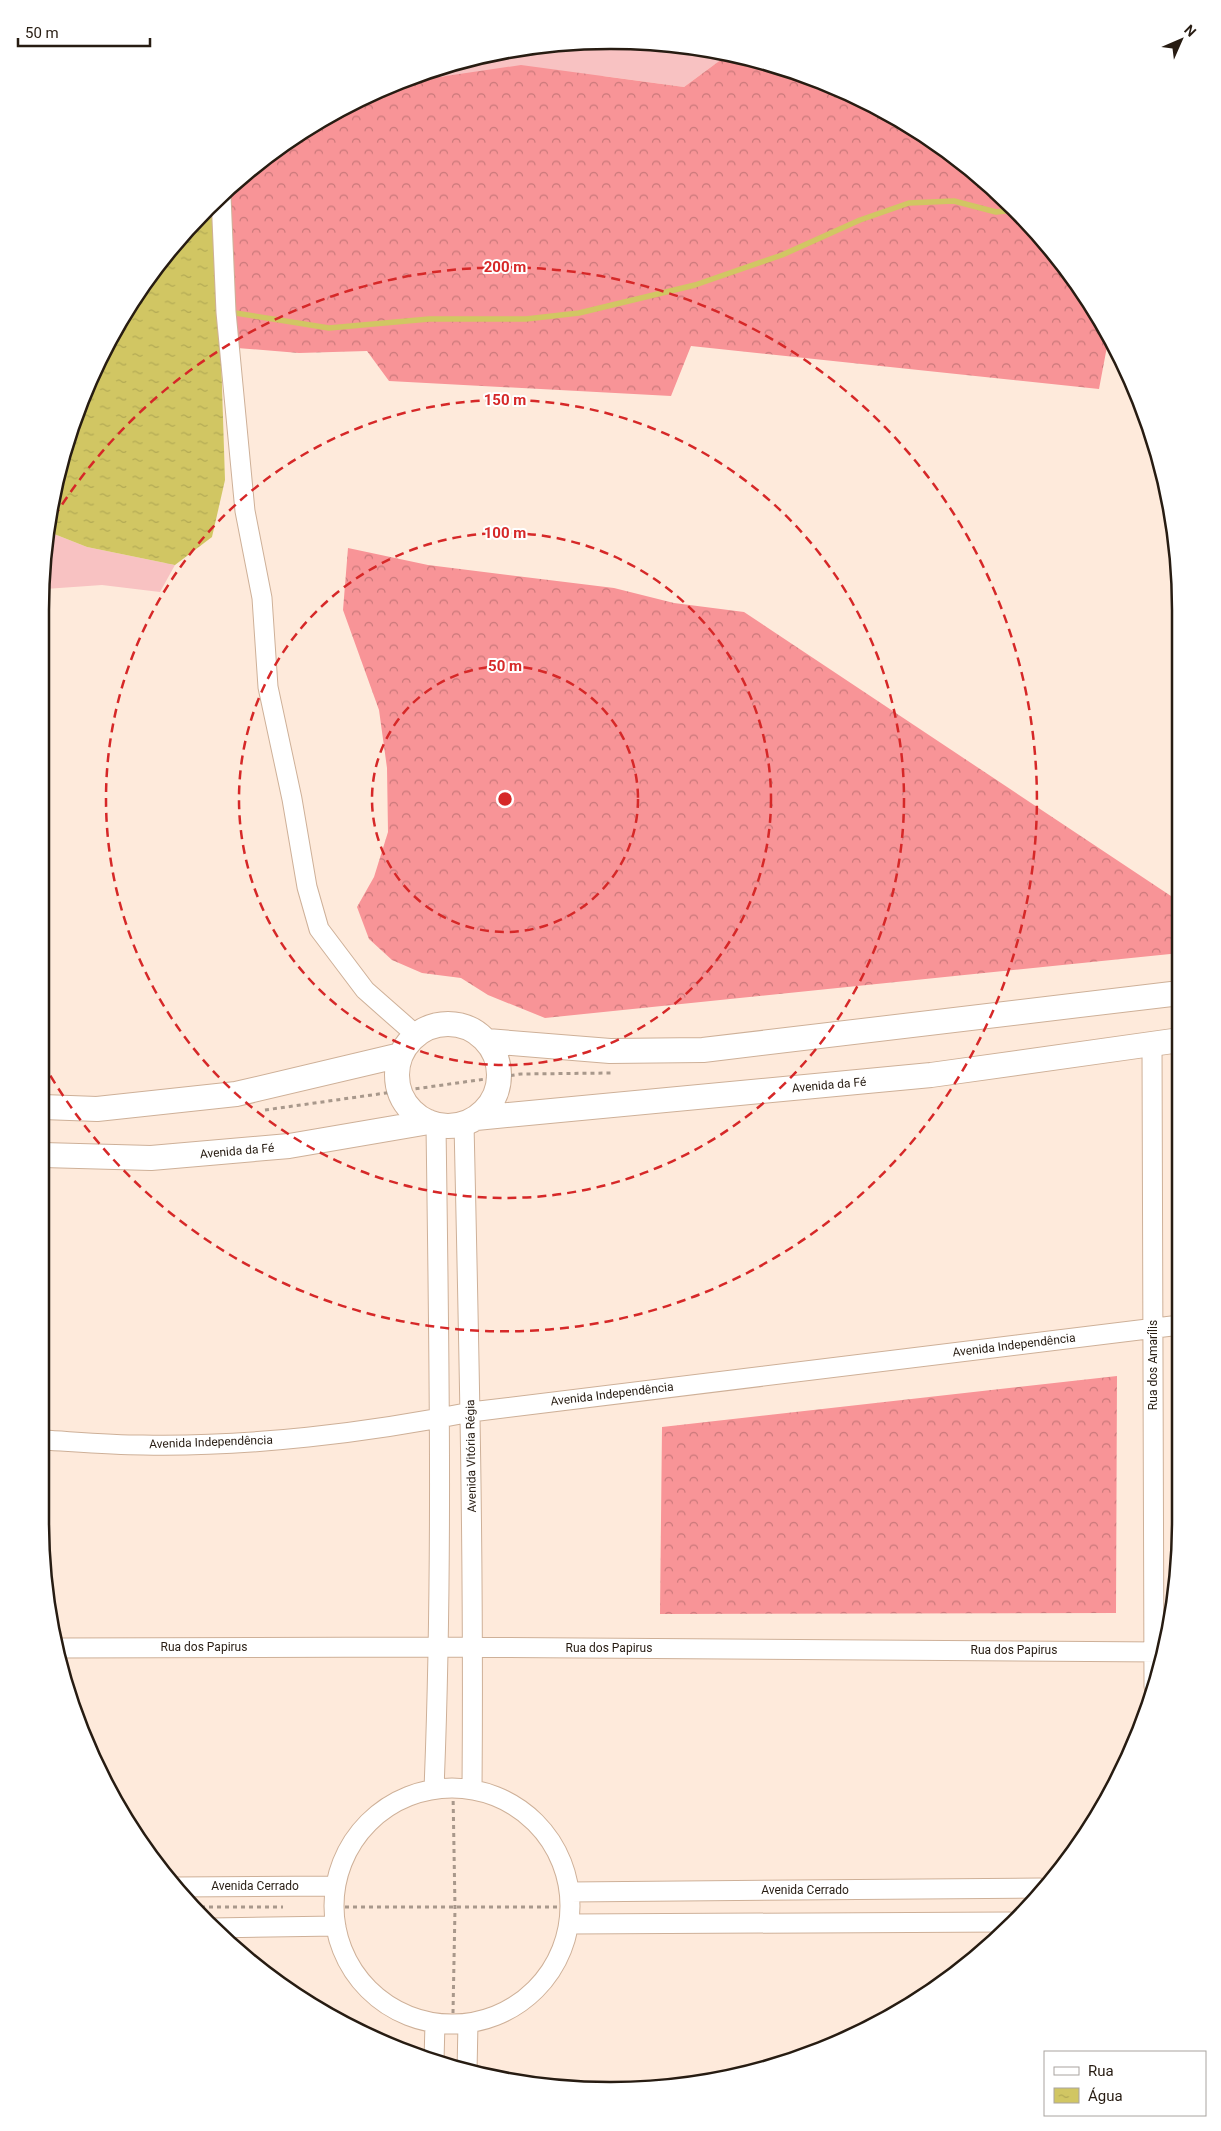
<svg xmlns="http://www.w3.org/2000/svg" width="1221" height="2131" viewBox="0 0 1221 2131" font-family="Roboto,sans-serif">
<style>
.grass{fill:#f8c2c2}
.forest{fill:url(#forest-crowns)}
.water{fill:url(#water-ripples)}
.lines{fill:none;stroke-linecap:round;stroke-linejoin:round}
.stream{stroke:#d1c663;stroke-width:5.5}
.minor-casing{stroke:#ceb098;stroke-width:21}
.major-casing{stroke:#ceb098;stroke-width:26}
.path{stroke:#a8988b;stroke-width:3;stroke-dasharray:4 4;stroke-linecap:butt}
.minor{stroke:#fff;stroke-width:19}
.major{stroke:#fff;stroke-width:24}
.ring{fill:none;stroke:#d62828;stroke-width:2.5;stroke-dasharray:9 6}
.labels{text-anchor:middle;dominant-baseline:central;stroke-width:4;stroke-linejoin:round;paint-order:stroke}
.street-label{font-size:12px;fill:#271c12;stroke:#fff}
.rim{fill:none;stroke:#271c12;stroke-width:2.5}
.centre{fill:#d62828;stroke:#fff;stroke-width:2.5}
.ring-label{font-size:15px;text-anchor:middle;font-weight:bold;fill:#d62828;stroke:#fff;stroke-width:4;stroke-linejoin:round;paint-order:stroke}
</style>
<defs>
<pattern id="forest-crowns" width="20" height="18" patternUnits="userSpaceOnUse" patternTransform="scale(1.25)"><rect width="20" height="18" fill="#f89497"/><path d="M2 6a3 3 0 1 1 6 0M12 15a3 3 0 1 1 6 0" fill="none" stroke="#c9787a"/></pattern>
<pattern id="water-ripples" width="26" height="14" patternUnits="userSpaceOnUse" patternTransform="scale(1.25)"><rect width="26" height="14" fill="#d1c663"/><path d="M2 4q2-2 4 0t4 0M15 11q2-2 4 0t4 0" fill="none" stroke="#b3aa55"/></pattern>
</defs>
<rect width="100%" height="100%" fill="#feeadb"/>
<path class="grass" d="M610 40 722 51 730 53 684 87 603 76H416L499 51Z
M49 532 87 547 175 565 160 592 102 585 45 589 41 594V573Z"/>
<path class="forest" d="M730 53 829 83 927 136 1014 207 1104 325 1109 336 1099 389 691 346 671 396 389 381 367 351 299 353 237 348 230 188 293 136 392 84 416 76 439 77 521 65 684 87Z
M348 548 428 565 614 588 674 603 744 612 1180 902V953L545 1018 488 995 461 978 422 973 392 960 369 939 357 907 374 877 388 832 387 768 379 710 343 610Z
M1117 1376 1116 1613 660 1614 662 1427Z"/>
<path class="water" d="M216 200 225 480 212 537 175 565 87 547 49 532 70 427 136 294 207 207Z"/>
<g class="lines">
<path class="stream" d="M229 312 329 328 429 319H526L579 313 695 285 782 255 860 220 909 203 954 201 996 212 1016 210"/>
<defs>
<path id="minor" d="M221 196 226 312 245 511 262 598 268 687 292 799 307 887 319 929 365 990 416 1035
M1152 1044 1154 1687
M464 1124C469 1346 474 1567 472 1789
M44 1440C77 1442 110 1445 143 1445 249 1447 367 1433 471 1412L1180 1325
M57 1648 439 1647 1161 1652
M334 1906a118 118 0 1 1 236 0a118 118 0 1 1-236 0Z
M434 1789C443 1567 439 1346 436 1125
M175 1887 335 1886
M570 1892 1040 1888
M570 1924 1010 1922
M212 1928 336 1926
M434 2061 435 2023
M467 2072 468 2023"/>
<path id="major" d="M397 1075a51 51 0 1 1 102 0a51 51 0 1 1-102 0Z
M487 1041 610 1051 703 1050 1180 993
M43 1107 97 1109 236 1094 401 1055
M476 1118 931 1075 1180 1040
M43 1155 151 1158 289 1146 429 1122"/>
</defs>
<use href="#minor" class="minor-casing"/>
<use href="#major" class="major-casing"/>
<path class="path" d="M265 1110 521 1074 611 1073
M193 1907H283
M337 1907H560
M453 2013 455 1908 453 1792"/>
<use href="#minor" class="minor"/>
<use href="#major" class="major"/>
</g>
<g class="ring">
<circle cx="505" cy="799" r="133"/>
<circle cx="505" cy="799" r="266"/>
<circle cx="505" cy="799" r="399"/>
<path d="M54 517A532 532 0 1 1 44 1065"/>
</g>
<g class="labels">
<g class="street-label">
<text transform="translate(829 1085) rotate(-5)">Avenida da Fé</text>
<text transform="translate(237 1151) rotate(-5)">Avenida da Fé</text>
<text transform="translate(1014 1345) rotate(-7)">Avenida Independência</text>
<text transform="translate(1153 1365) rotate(-90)">Rua dos Amarílis</text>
<text transform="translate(612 1394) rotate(-7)">Avenida Independência</text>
<text transform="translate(211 1442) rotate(-2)">Avenida Independência</text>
<text transform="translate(471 1456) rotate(-91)">Avenida Vitória Régia</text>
<text x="204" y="1647">Rua dos Papirus</text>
<text x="609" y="1648">Rua dos Papirus</text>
<text x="1014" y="1650">Rua dos Papirus</text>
<text x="255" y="1886">Avenida Cerrado</text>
<text x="805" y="1890">Avenida Cerrado</text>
</g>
</g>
<path d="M0 0H1221V2131H0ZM610 49H611A561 561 0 0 1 1172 610V1521A561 561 0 0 1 611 2082H610A561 561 0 0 1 49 1521V610A561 561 0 0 1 610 49Z" fill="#fff" fill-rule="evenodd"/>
<path class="rim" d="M610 49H611A561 561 0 0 1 1172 610V1521A561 561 0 0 1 611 2082H610A561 561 0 0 1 49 1521V610A561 561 0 0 1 610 49Z"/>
<circle cx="505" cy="799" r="8" class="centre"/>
<g class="ring-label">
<text x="505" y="272">200 m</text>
<text x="505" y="405">150 m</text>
<text x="505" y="538">100 m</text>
<text x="505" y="671">50 m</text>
</g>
<rect x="1044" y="2051" width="162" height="65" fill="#ffffff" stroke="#a9a4a0"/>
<rect x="1054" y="2067" width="25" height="8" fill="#ffffff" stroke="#a9a4a0"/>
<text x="1088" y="2076" font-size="15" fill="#271c12">Rua</text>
<rect x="1054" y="2088" width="25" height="15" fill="url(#water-ripples)" stroke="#a9a4a0"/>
<text x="1088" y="2101" font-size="15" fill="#271c12">Água</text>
<g transform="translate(1181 40) rotate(45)" stroke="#ffffff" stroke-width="4" paint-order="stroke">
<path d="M0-4L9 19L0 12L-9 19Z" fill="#271c12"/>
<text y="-8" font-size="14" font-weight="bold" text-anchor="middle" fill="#271c12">N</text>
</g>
<path d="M18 38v8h132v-8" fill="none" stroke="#271c12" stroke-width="2.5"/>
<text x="25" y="38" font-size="15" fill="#271c12" stroke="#ffffff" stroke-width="4" paint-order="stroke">50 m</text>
</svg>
